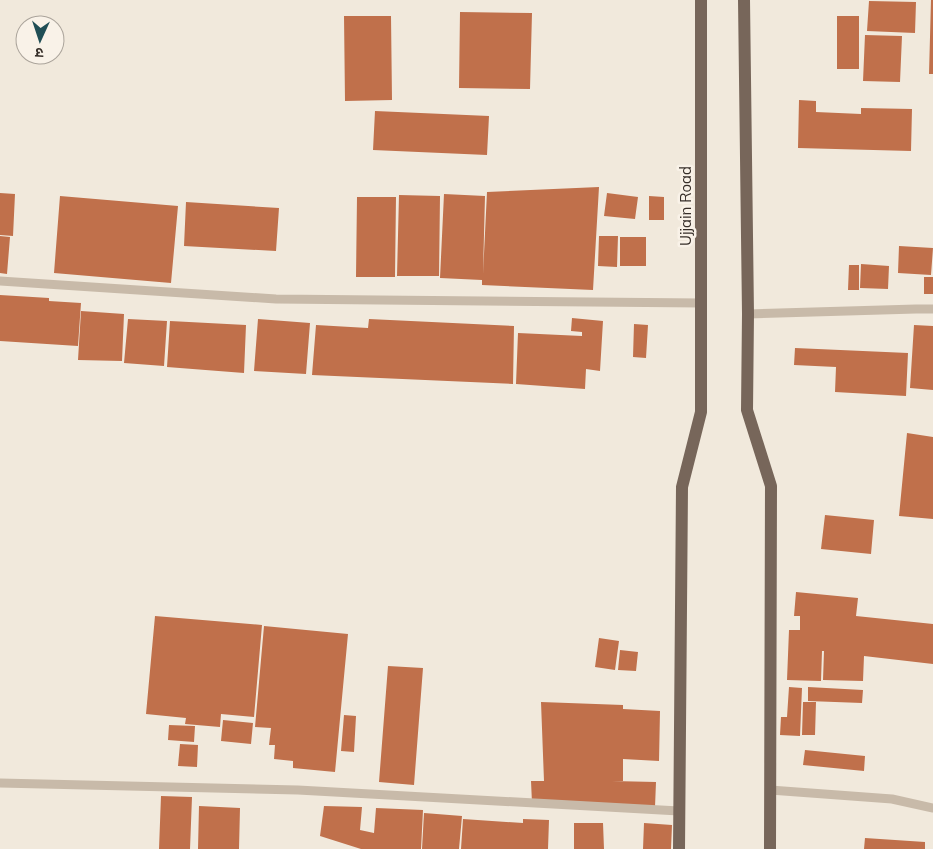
<svg xmlns="http://www.w3.org/2000/svg" width="933" height="849" viewBox="0 0 933 849" font-family="Mulish,'Noto Sans Devanagari',sans-serif">
<style>
.building{fill:#c0704b}
.lines{fill:none;stroke-linecap:round;stroke-linejoin:round}
.service{stroke:#c8baa9;stroke-width:9}
.primary{stroke:#77665a;stroke-width:12}
.labels{text-anchor:middle;dominant-baseline:central;stroke-width:5;stroke-linejoin:round;paint-order:stroke}
.street-label{font-size:15px;fill:#362e28;stroke:#f9f2e8}
</style>
<rect width="100%" height="100%" fill="#f1e9dc"/>
<path class="building" d="M931 0H933V74H929Z
M869 1 916 2 915 33 867 31Z
M460 12 532 13 530 89 459 88Z
M344 16H391L392 100 345 101Z
M837 16H859V69H837Z
M865 35 902 36 900 82 863 81Z
M799 100 816 101V112L861 114V108L912 109 911 151 798 148Z
M375 111 489 116 487 155 373 150Z
M599 187 593 290 482 285V280L440 278 444 194 485 196 483 274 487 192Z
M0 193 15 194 13 236 0 235Z
M607 193 638 197 635 219 604 216Z
M399 195 440 196 439 276H397Z
M60 196 178 206 171 283 54 273Z
M649 196 664 197V220H649Z
M357 197H396L395 277H356Z
M186 202 279 208 276 251 184 246Z
M0 236 10 237 7 274 0 273Z
M599 236H618L617 267 598 266Z
M620 237H646V266H620Z
M899 246 933 248 931 275 898 273Z
M861 264 889 266 888 289 860 288Z
M849 265H859V290H848Z
M924 277H933V294H924Z
M0 295 49 298V301L81 303 78 346 0 341Z
M81 311 124 314 122 361 78 360Z
M572 318 603 321 600 371 586 369 585 389 516 384 518 333 582 336V332L571 331Z
M128 319 167 321 164 366 124 363Z
M258 319 310 323 306 374 254 371Z
M369 319 514 326 513 384 312 375 316 325 368 328Z
M170 321 246 325 244 373 167 367Z
M634 324 648 325 646 358 633 357Z
M914 325 933 326V390L910 388Z
M795 348 908 353 906 396 835 392 836 367 794 365Z
M907 433 933 437V519L899 516Z
M825 515 874 520 871 554 821 549Z
M796 592 858 598 856 616 933 624V664L864 656 863 681 823 680 824 651H822L821 681 787 680 789 630H800V616H794Z
M155 616 262 625 254 717 221 714 220 727 185 724 186 718 146 714Z
M264 626 348 634 335 772 293 768V761L274 759 275 745H269L271 728 255 727Z
M599 638 619 641 615 670 595 667Z
M620 650 638 652 636 671 618 670Z
M388 666 423 668 414 785 379 782Z
M789 687 802 688 800 736 780 735 781 717H787Z
M808 687 863 690 862 703 808 701Z
M541 702 623 705V709L660 711 659 761 623 759V781H612L656 782 655 807 532 803 531 781H544Z
M803 702H816L815 735H802Z
M344 715 356 716 354 752 341 751Z
M223 720 253 723 251 744 221 741Z
M169 725 195 726 194 742 168 740Z
M180 744 198 745 197 767 178 766Z
M805 750 865 756 864 771 803 765Z
M161 796 192 797 190 849H159Z
M199 806 240 808 239 849H198Z
M324 806 362 807 360 830 374 833 376 808 423 810 421 849H361L320 836Z
M424 813 462 816 459 849H422Z
M463 819 523 823V819L549 820 548 849H461Z
M574 823H603L604 849H574Z
M644 823 672 825 671 849H643Z
M865 838 925 842V849H864Z"/>
<g class="lines">
<path class="service" d="M0 281 276 299 701 303
M748 314 916 309H933
M0 783 298 790 679 811
M770 790 892 799 933 808"/>
<path class="primary" d="M744 0 748 314 747 410 771 486 770 849
M679 849 682 487 701 412V0"/>
</g>
<g class="labels">
<g class="street-label">
<text transform="translate(685 206) rotate(-90)">Ujjain Road</text>
</g>
</g>
<g transform="translate(40 40) rotate(183)"><circle r="24" fill="#f9f2e8" stroke="#aba49b"/>
<path d="M0-4L9 19L0 12L-9 19Z" fill="#204e55"/>
<text y="-8" font-size="14" font-weight="bold" text-anchor="middle" fill="#362e28">उ</text>
</g>
</svg>
